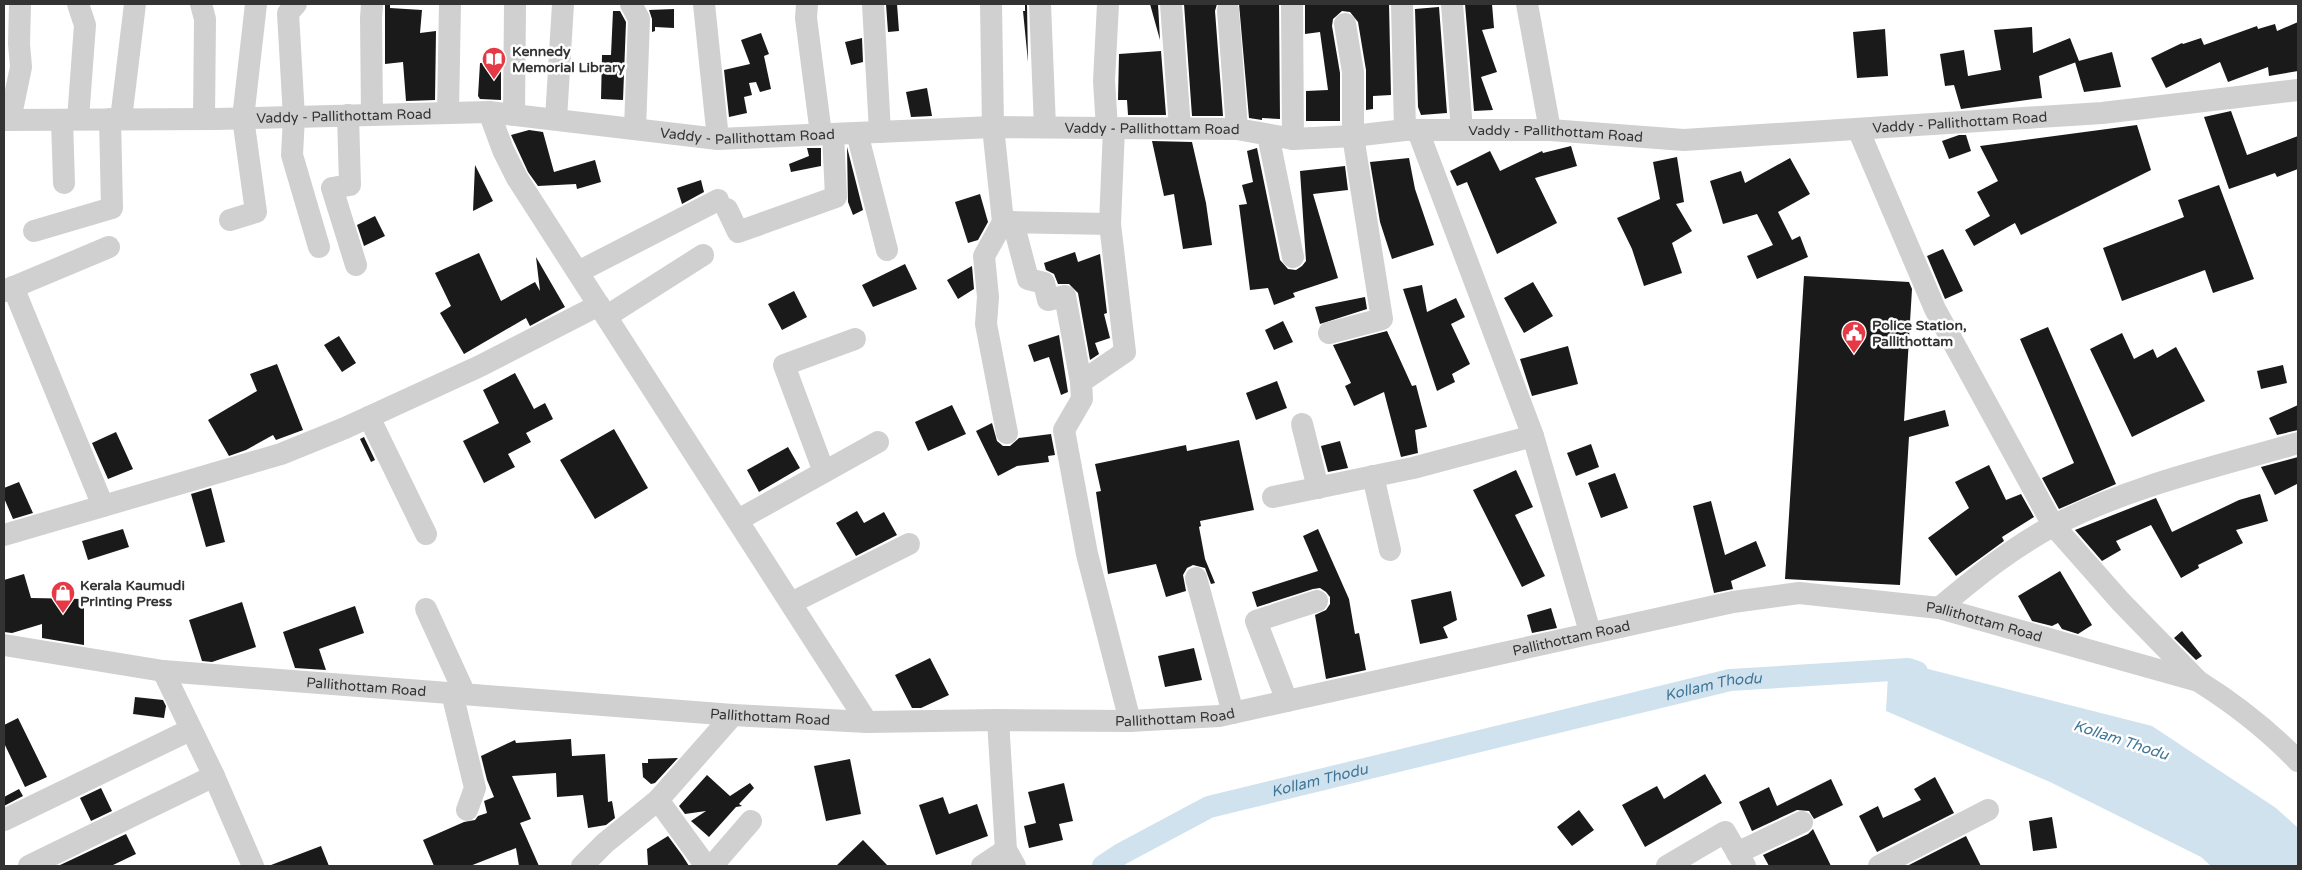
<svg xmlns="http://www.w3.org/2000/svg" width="2302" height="870" viewBox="0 0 2302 870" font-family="'Varela Round',sans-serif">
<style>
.water{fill:#cfe2ee}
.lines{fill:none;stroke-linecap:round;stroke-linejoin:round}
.canal{stroke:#cfe2ee;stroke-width:22}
.building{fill:#1a1a1a}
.minor{stroke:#d0d0d0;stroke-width:22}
.labels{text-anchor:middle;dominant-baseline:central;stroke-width:5;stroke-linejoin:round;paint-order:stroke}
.poi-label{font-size:14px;font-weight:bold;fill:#333;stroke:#fff;text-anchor:start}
.street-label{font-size:14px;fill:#333;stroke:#fff}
.water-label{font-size:15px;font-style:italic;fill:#3f7597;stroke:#fff}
</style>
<rect width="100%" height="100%" fill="#fff"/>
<path class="water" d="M1889 659 2152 726 2276 808 2298 828V866H2211L2201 857 2050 782 1886 711Z"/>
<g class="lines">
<path class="canal" id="s1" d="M1103 866 1121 854 1209 807 1730 680 1908 669 1917 672"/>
</g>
<path class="building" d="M385 4H390V8L422 10 420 33 436 31 435 100 406 101 403 62 385 64Z
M886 4H897L899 31 888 32Z
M1025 4H1027L1028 62 1023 11H1025Z
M1150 4H1158L1160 40Z
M1184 4H1217L1215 11 1223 116H1192Z
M1239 4H1279L1280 119 1262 118V120L1249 118Z
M1305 4H1389L1391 95 1373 96V109L1366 110V70L1358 22 1350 12 1342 11 1333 19 1332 26 1340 73V121H1306V91L1328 90 1320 32 1305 34Z
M1465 4H1492L1494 28 1482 30 1497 72 1481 77 1493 110 1474 111Z
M1439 7 1447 113 1421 115 1418 107 1415 9Z
M674 9V28L655 27V31L652 32V19L649 10Z
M613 11H620L626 22 623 100 601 99 602 55H611Z
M2298 22V71L2269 76 2268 67 2228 82 2220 62 2166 88 2151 58 2182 43 2183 44 2201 38 2204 45 2257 26 2258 29 2275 24 2277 31Z
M2032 27 2033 53 2070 38 2079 61 2039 76 2042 98 1961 109 1954 85 1945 86 1940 54 1964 50 1968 76 2001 70 1994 30Z
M1885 29 1888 76 1857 78 1853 32Z
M761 33 769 54 764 56 771 89 760 92 756 82 749 83 752 95 744 97 747 113 729 117 724 70 750 64 741 40Z
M862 38 863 62 851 65 845 42Z
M1161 51 1166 115H1128L1127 100H1118L1119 54Z
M2112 52 2121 87 2084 92 2075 62Z
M480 63 501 64V100L480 99 478 96Z
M927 88 932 116 911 117 906 92Z
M2231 111 2247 155 2298 136V169L2277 177 2275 173 2229 189 2204 117Z
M2137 125 2151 170 2021 235 2015 223 1974 246 1965 230 1990 216 1977 192 1998 181 1980 146Z
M529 130 543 132 554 172 595 160 601 182 577 189 576 184 538 186 528 172 511 135Z
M1959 135H1966L1971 151 1949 159 1942 141Z
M1152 141 1192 142 1206 203 1212 245 1183 249 1174 194 1164 196Z
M1571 146 1577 166 1535 178 1557 223 1497 254 1467 182 1457 186 1450 171 1490 151 1500 171 1542 151 1543 153Z
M847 147 863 210 853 215 848 202Z
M807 148H821V166L791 172 789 164 809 156Z
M1257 148 1280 260 1288 269 1296 270 1302 266 1306 261 1300 171 1345 166 1348 190 1313 194 1338 278 1293 293 1295 297 1274 305 1268 288 1250 290 1239 205 1247 204 1242 185 1253 182 1247 151Z
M1677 157 1684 202 1676 204 1692 231 1672 243 1682 273 1644 286 1632 249 1617 218 1660 199 1653 162Z
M1409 158 1415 189 1434 245 1392 259 1380 222 1370 162Z
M1790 158 1810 194 1778 212 1792 240 1800 236 1808 257 1757 279 1747 256 1773 245 1757 214 1723 224 1710 181 1741 171 1745 183Z
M475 165 493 201 473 211Z
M701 180 704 192 682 204 677 188Z
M2219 185 2254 279 2213 293 2205 270 2122 301 2103 248 2184 217 2178 200Z
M980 194 988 222 978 240 968 243 955 202Z
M375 216 385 236 364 246 357 225Z
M1943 249 1963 291 1945 299 1927 256Z
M1075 252 1078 262 1100 254 1107 313 1104 314 1110 338 1095 343 1099 354 1090 360 1078 293 1069 284H1058L1054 274 1046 270 1044 263Z
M479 253 501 301 535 282 540 291 536 257 565 307 530 326 526 318 464 354 440 313 451 306 435 273Z
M905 264 917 289 873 307 862 285Z
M972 266 974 289 958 299 947 280Z
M1804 276 1909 282 1912 289 1904 421 1945 410 1949 426 1909 437 1900 585 1785 579Z
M1533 282 1553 316 1524 333 1504 298Z
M1422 285 1427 312 1456 298 1465 317 1451 324 1470 364 1452 374 1455 382 1437 391 1403 289Z
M794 291 807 317 782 330 768 304Z
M1365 297 1367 309 1320 324 1315 307Z
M1283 321 1293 342 1274 350 1265 330Z
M2048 327 2116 484 2059 509 2042 478 2074 463 2020 339Z
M1387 331 1412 386 1416 385 1427 427 1415 430 1418 453 1401 457 1384 392 1354 406 1345 386 1351 383 1333 345Z
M2122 333 2134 359 2153 349 2157 358 2176 347 2205 401 2132 437 2090 349Z
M1059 335 1068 392 1061 395 1049 357 1034 362 1028 345Z
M339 336 356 363 342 372 324 345Z
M1568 346 1578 384 1532 396 1520 359Z
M277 364 303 430 276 440 273 435 246 450 229 456 208 420 257 391 250 374Z
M2283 365 2287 383 2261 389 2257 371Z
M515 373 534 409 545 403 553 419 526 433 531 442 508 454 515 467 484 483 463 441 499 423 483 390Z
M1277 381 1287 408 1256 420 1246 393Z
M952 405 966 434 928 451 915 422Z
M2298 405V430L2277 435 2269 418Z
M992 423 997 441 1003 446H1010L1019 438 1051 434 1055 455 1048 456 1049 462 1017 466 998 476 976 431Z
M614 429 648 488 595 519 560 460Z
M116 432 133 469 108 479 92 443Z
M364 437 375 460 371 462 360 439Z
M1239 440 1254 510 1200 521 1201 526 1199 527 1205 559 1215 583 1211 584 1205 568 1193 565 1187 568 1183 575 1186 591 1166 597 1156 564 1108 574 1096 492 1101 491 1095 464 1186 445 1187 451Z
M1340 441 1348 468 1328 472 1321 446Z
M1591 444 1599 467 1576 476 1567 453Z
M788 447 800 468 759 492 747 470Z
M2298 457V486L2297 484 2275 495 2261 467Z
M1989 465 2006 500 2021 494 2034 517 2002 537 2004 541 1956 576 1928 538 1969 508 1955 482Z
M1516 470 1533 507 1515 515 1545 576 1522 587 1473 490Z
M1615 473 1628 508 1601 518 1588 483Z
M19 482 33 513 13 519 4 498V488Z
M211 488 225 542 206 547 191 494Z
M2260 494 2268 521 2236 530 2243 543 2198 565 2199 568 2181 578 2151 525 2116 541 2121 550 2102 561 2075 530 2156 498 2172 532 2239 500Z
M1711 501 1725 555 1756 541 1766 566 1731 581 1733 589 1714 593 1693 506Z
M857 511 864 523 884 512 897 535 856 556 836 523Z
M123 529 129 547 88 560 82 541Z
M1318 529 1349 599 1355 634 1359 633 1366 670 1326 679 1315 615 1326 610 1330 604V597L1326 592 1320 588 1313 589 1257 607 1252 592 1318 571 1303 536Z
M2060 571 2092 625 2078 634 2062 629 2058 623 2052 626 2032 621 2018 596Z
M24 574 31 598 84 599V645L42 638V624L12 633 4 632V580Z
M1451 591 1457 620 1443 627 1448 638 1420 644 1411 600Z
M242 602 256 647 212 662 202 661 189 620Z
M355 606 364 633 319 649 326 670 295 668 283 632Z
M1551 608 1557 628 1532 633 1527 615Z
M2182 631 2202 656 2196 660 2174 638Z
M1194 648 1202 680 1165 687 1158 656Z
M930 658 949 695 921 708H912L895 675Z
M135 697 163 700 166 706 164 718 133 714Z
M18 718 47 777 25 787 4 743V725Z
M571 739 572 756 605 754 608 802 612 801 615 818 606 825 588 828 583 795 557 797 556 773 512 776 531 819 520 823 539 866H519L516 848 470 866H434L423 840 464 822 475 820 478 816 487 813 484 801 494 797 487 780 481 756 515 740 516 743Z
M678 758 655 783 651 784 643 777 642 763H648V759Z
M850 759 861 814 826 821 814 766Z
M1705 774 1722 803 1645 847 1622 805 1657 786 1664 799Z
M707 775 730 796 750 783 754 788 739 804 742 806 736 807 709 837 691 821 706 811 685 814 679 806Z
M1935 777 1954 813 1877 852 1859 816 1878 806 1883 818 1921 800 1914 789Z
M1831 779 1843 805 1814 819 1809 811 1797 810 1752 831 1739 802 1769 787 1777 806Z
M1064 783 1073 821 1059 824 1063 840 1029 848 1024 826 1036 823 1028 792Z
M101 788 112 811 91 821 80 798Z
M19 789 23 796 4 806V797Z
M943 797 949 814 977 804 988 836 936 855 919 805Z
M1579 810 1594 830 1572 846 1557 827Z
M2052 817 2057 848 2033 851 2029 821Z
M1813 829 1831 866H1769L1763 855 1808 834Z
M126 834 136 854 111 866H58Z
M668 836 682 855 689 866H648L647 849Z
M1966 836 1981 866H1907Z
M863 840 888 866H836Z
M321 846 329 866H271V865Z"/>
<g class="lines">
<g class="minor">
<path d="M78 4 85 25 78 119"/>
<path d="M201 4 205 19 204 118"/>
<path d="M296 4 288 13 294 117 292 155 319 247"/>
<path d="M372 4 371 18 372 115"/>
<path d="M631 4 639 19 635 129"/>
<path d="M704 4 718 139"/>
<path d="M807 4 806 18 821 134"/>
<path d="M873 4 880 132"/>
<path d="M991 4 993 127 1003 222"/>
<path d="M1040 4 1045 127"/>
<path d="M1171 4 1180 128"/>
<path d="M1292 4 1293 139"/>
<path d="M1402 4 1405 130"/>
<path d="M1452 4 1462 130"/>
<path d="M1527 4 1550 130"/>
<path d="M1228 10 1237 129"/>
<path d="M448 112 450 4"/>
<path d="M489 112 503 150 517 178 867 722"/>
<path d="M348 115 350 185 332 188 356 265"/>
<path d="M514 115 515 4"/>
<path d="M121 119 135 4"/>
<path d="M556 119 563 4"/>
<path id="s2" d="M4 120 216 119 489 112 718 139 993 127 1237 129 1293 139 1353 136 1405 130H1550L1684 140 2102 113 2298 90"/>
<path d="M10 120 21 67 19 44 20 4"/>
<path d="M62 120 64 183"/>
<path d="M1107 128 1104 81 1108 4"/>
<path d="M1114 128 1110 224 1125 352 1081 382 1082 399 1064 430 1087 554 1130 721"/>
<path d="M1858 129 1935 309 2053 525 2121 602 2197 680"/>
<path d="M1418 131 1533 436 1590 632"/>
<path d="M857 133 887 250"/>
<path d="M1268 135 1293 257"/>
<path d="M727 209 738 232 836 197 833 134"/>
<path d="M230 220 256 212 243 118 256 4"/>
<path d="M1013 222 1028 279 1044 283 1048 300 1065 296 1081 382"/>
<path d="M34 231 112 208 110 119"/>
<path d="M578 272 718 200"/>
<path d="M13 287 103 506"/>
<path d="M4 291 109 247"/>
<path d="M607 316 703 255"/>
<path d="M1329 333 1382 319 1353 136V72L1345 24"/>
<path d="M369 417 426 534"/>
<path d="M1302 424 1318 488"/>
<path d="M1007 433 986 324 988 297 984 256 1003 222 1110 224"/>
<path d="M824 472 784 365 855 339"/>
<path d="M1373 476 1390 550"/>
<path d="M1273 497 1413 468 1533 436"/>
<path d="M738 520 878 442"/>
<path d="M4 535 281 454 345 428 480 366 599 305"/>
<path d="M1196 578 1233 713"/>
<path d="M791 603 909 544"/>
<path d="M1939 608C1975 578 2011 548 2053 526 2129 486 2216 467 2298 443"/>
<path d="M426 609 465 694"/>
<path id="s3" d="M4 645 163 671 733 715 867 722 998 720 1130 721 1219 716 1733 602 1799 593 1939 608 2198 681C2235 704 2267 729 2298 761"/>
<path d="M163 671 214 776 253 866"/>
<path d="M452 693 475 788 467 810"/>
<path d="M1287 701 1256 621 1317 601"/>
<path d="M998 720 1006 850 1015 866"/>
<path d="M658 800 706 866"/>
<path d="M4 820 190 730"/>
<path d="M1737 853 1802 822"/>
<path d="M29 866 214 776"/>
<path d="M582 866 605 843 658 800 733 715"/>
<path d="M712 866 751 821"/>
<path d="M982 866 1006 850"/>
<path d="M1667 866 1725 832 1745 866"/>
<path d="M1879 866 1988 810"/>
</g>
</g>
<defs>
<symbol id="library-pin" viewBox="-11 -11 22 30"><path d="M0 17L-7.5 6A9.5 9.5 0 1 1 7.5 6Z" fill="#e63946" stroke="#fff"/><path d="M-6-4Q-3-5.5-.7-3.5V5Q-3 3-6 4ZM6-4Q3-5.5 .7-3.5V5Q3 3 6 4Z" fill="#fff"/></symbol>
<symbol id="civic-pin" viewBox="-11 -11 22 30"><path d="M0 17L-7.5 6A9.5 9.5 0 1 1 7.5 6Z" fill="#e63946" stroke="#fff"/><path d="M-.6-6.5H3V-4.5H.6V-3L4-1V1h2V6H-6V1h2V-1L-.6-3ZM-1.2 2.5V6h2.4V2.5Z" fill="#fff"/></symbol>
<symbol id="shop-pin" viewBox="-11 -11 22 30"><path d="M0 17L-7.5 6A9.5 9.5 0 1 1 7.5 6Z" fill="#e63946" stroke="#fff"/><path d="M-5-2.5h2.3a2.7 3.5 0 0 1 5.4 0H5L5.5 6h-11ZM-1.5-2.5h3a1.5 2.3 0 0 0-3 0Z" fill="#fff"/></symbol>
</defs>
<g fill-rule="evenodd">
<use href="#library-pin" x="480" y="45" width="28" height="38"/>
<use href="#civic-pin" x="1840" y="319" width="28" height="38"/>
<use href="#shop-pin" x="49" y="579" width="28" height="38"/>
</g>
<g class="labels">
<g class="poi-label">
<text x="512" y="51">Kennedy<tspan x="512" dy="16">Memorial Library</tspan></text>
<text x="1872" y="325">Police Station,<tspan x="1872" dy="16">Pallithottam</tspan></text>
<text x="80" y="585">Kerala Kaumudi<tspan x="80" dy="16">Printing Press</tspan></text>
</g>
<g class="street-label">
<text stroke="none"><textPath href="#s2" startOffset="340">Vaddy - Pallithottam Road</textPath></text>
<text stroke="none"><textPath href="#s2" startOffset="1960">Vaddy - Pallithottam Road</textPath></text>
<text stroke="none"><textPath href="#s2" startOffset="1150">Vaddy - Pallithottam Road</textPath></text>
<text stroke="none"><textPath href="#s2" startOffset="745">Vaddy - Pallithottam Road</textPath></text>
<text stroke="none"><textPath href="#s2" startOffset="1555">Vaddy - Pallithottam Road</textPath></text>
<text stroke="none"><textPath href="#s3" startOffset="2000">Pallithottam Road</textPath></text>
<text stroke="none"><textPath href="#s3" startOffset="1580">Pallithottam Road</textPath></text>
<text stroke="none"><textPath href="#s3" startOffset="365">Pallithottam Road</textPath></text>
<text stroke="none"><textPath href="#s3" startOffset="1175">Pallithottam Road</textPath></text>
<text stroke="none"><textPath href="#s3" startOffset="770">Pallithottam Road</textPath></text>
</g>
<g class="water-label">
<text stroke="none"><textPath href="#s1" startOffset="640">Kollam Thodu</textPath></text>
<text transform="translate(2121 740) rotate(18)">Kollam Thodu</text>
<text stroke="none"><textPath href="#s1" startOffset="235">Kollam Thodu</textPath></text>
</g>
</g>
<rect width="2302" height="870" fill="none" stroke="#333333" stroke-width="10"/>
</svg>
